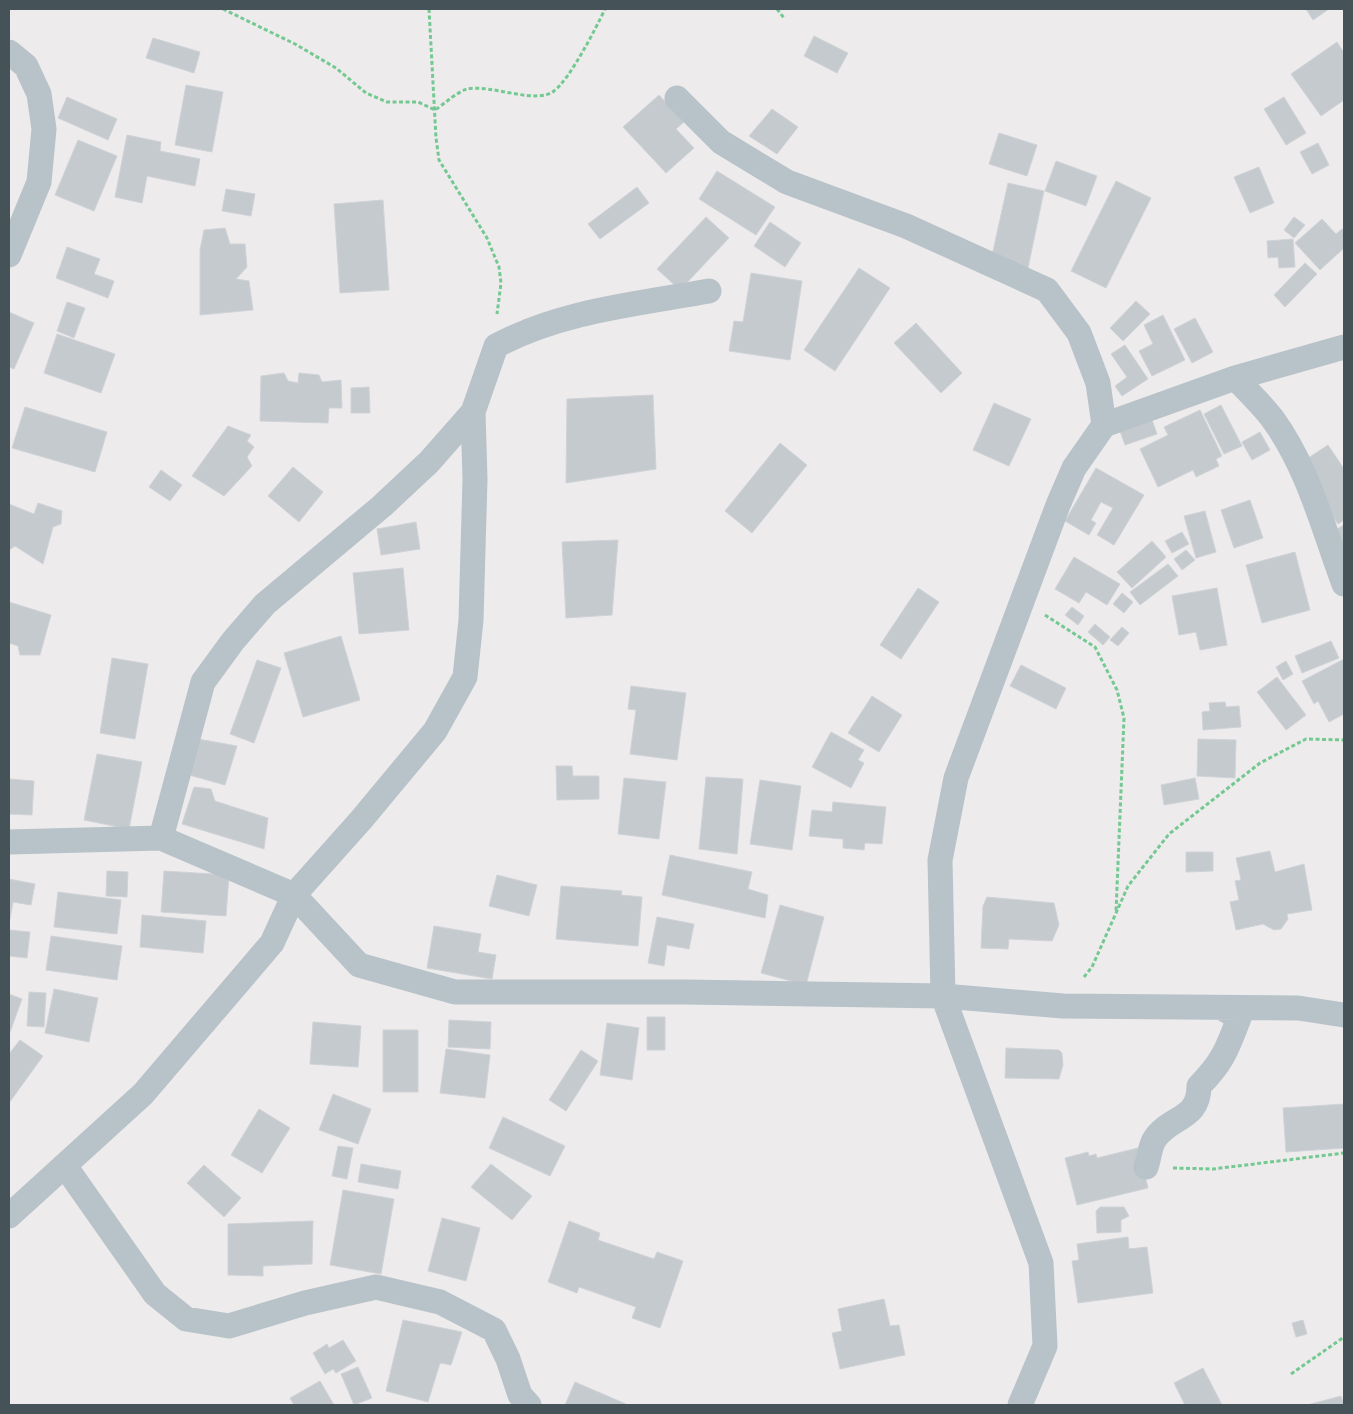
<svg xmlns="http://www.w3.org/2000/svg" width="1353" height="1414" viewBox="0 0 1353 1414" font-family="Poppins,sans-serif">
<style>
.building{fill:#c5cace;stroke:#cfd3d7}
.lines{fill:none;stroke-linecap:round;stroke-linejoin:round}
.path{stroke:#73c991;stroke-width:3;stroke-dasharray:4 2.5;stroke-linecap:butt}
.street{stroke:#b7c3c8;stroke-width:25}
</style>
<rect width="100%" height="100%" fill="#eeebec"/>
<path class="building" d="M1306 9H1329L1313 20Z
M814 36 848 53 837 73 804 56Z
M153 38 200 52 194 73 146 58Z
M1337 42 1344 53V100L1321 116 1291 74Z
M186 85 223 92 212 152 175 145Z
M659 95 684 122 676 129 694 148 666 173 623 127Z
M67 97 117 119 108 140 58 118Z
M1284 97 1306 133 1286 145 1264 109Z
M772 109 798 127 777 154 749 136Z
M999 133 1037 145 1027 176 989 164Z
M127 135 161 142 160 151 200 159 195 186 147 176 142 203 115 197Z
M78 140 117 156 94 211 55 195Z
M1318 143 1329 165 1312 174 1300 152Z
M1056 161 1097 176 1086 206 1045 191Z
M1259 167 1274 203 1250 213 1234 177Z
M717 171 775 207 756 235 699 199Z
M1116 181 1151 198 1106 288 1071 271Z
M1008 183 1044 191 1028 268 991 260Z
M637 187 649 203 600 239 588 224Z
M226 189 255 194 251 216 222 211Z
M383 200 389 290 340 293 334 204Z
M706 217 729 238 680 290 657 269Z
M1294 217 1305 225 1294 238 1284 230Z
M1322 219 1336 234 1342 229 1344 231V248L1320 270 1295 243Z
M770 222 801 243 785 267 754 246Z
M225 228 230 244H245L247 267 236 279 249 281 253 310 200 315V250L204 230Z
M1293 239 1295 267 1279 268 1278 257 1268 258 1267 241Z
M67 247 100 259 94 274 114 281 108 298 56 278Z
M1305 263 1317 274 1285 307 1274 295Z
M859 268 890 288 835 371 804 350Z
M751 273 802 281 790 360 729 351 734 321 743 322Z
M1136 301 1150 314 1123 341 1110 328Z
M67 302 85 308 74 338 57 331Z
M9 312 34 323 14 369 9 367Z
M1163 315 1185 360 1152 376 1139 351 1153 344 1144 325Z
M1195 318 1213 352 1192 363 1174 329Z
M916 323 962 373 941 393 894 343Z
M57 334 115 354 101 393 44 373Z
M1125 345 1148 379 1122 396 1115 386 1127 377 1111 354Z
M284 373 288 381 298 383 299 373 319 375 322 382 341 380 342 408H329L328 423 260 421 261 376Z
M369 387 370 413H351V388Z
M653 395 656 469 566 483 567 399Z
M994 403 1031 419 1009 466 973 450Z
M1221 405 1242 446 1224 454 1204 414Z
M25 407 107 432 95 472 12 448Z
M1200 410 1222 456 1216 459 1219 466 1196 477 1193 470 1158 487 1140 449 1168 435 1164 427Z
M1151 417 1157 434 1125 445 1119 428Z
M228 426 251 435 247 441 254 447 247 457 252 466 224 496 192 476Z
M1260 432 1270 450 1252 460 1242 442Z
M780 443 807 465 752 533 725 511Z
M1328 445 1344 469V520L1338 524 1299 464Z
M293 467 323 492 299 522 268 496Z
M1096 468 1144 495 1114 545 1097 535 1113 508 1101 502 1091 520 1096 523 1089 535 1065 521Z
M161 470 182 485 170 501 149 487Z
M1250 500 1263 538 1234 548 1221 510Z
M38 503 62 511 61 524 53 527 43 564 15 546 9 550V504L34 514Z
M1205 511 1216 552 1196 558 1184 516Z
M416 522 420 549 381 555 377 529Z
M1344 525V557L1330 533Z
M1182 532 1189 544 1172 553 1165 541Z
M618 540 612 615 566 618 562 542Z
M1152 541 1166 557 1132 588 1117 572Z
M1186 550 1195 560 1182 570 1174 559Z
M1295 552 1310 610 1262 623 1246 565Z
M1074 557 1120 584 1107 605 1086 592 1079 603 1055 589Z
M1168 564 1178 576 1140 605 1130 592Z
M403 568 409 630 359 634 353 573Z
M918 588 939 602 901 659 880 645Z
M1217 588 1227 645 1200 650 1196 632 1179 635 1172 596Z
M1122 593 1133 602 1124 613 1113 604Z
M9 602 51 615 40 655H20L18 646 9 643Z
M1072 607 1084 616 1078 625 1065 615Z
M1095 624 1110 637 1103 645 1088 632Z
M1122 627 1129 633 1118 646 1110 640Z
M341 636 360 700 303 717 284 653Z
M1331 641 1339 658 1302 673 1295 656Z
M112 658 148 664 135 739 100 733Z
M1344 659V714L1329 722 1318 701 1314 704 1302 681Z
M257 660 281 668 254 743 230 734Z
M1286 661 1293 674 1283 680 1276 667Z
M1021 665 1066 688 1056 709 1010 686Z
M1277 677 1306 715 1286 730 1257 692Z
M631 686 686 693 677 760 630 754 636 710 628 709Z
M872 696 902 715 879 752 848 733Z
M1225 702 1226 707 1239 706 1241 727 1203 730 1202 712 1210 711 1209 703Z
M831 732 864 750 858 760 864 763 851 788 812 767Z
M198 739 237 746 225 785 189 775Z
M1198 739 1236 740 1235 778 1197 776Z
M97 754 142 762 129 829 84 820Z
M556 766H572L573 776H599V799L557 800Z
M706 777 743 779 737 854 699 849Z
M624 778 666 782 659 839 618 834Z
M1195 778 1199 799 1164 805 1161 785Z
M9 779 34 781 32 815 9 814Z
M760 780 801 786 792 850 750 844Z
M194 787 211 789 215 801 268 818 264 849 182 824Z
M833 802 886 807 882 844 865 843 864 850 843 848V839L809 836 812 810 832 812Z
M1270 851 1275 872 1304 864 1312 910 1287 914 1288 919 1281 929 1274 930 1263 924 1236 930 1230 902 1239 900 1235 881 1241 880 1236 858Z
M1186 852H1213V871L1186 872Z
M670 855 752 872 748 889 768 895 765 918 662 895Z
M107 871 128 872 127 897 106 896Z
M164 871 229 875 226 916 161 912Z
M497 875 537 885 529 916 489 906Z
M9 879 35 884 31 905 13 902 10 919Z
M561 886 622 891 621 895 642 897 638 946 556 939Z
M58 892 121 900 117 934 54 927Z
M987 897 1054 903 1059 925 1052 941 1009 939 1008 949 981 948 983 906Z
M780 905 824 917 806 985 761 973Z
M142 915 206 921 203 953 140 947Z
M657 917 694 924 689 949 667 945 664 966 648 963Z
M434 926 481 934 478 952 496 955 492 979 427 968Z
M9 930 30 932 27 958 9 956Z
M51 936 122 946 117 980 46 970Z
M54 989 98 998 89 1042 45 1033Z
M29 992 46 993 44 1027 27 1026Z
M9 994 22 999 9 1035Z
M647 1017H665V1050H647Z
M449 1020 491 1022 490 1049 448 1047Z
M313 1022 361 1026 358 1067 310 1064Z
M607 1023 639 1028 632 1080 600 1075Z
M383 1030H418V1092H383Z
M20 1040 43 1056 9 1103V1054Z
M1006 1048 1059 1050 1062 1053 1063 1065 1059 1079 1005 1078Z
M446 1049 490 1055 485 1098 440 1093Z
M581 1050 598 1061 566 1111 549 1100Z
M333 1094 371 1109 358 1144 319 1130Z
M1344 1104V1148L1286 1152 1283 1108Z
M259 1109 290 1128 262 1173 231 1155Z
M503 1117 565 1146 550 1176 489 1148Z
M338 1146 353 1148 347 1179 332 1176Z
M1138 1148 1148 1188 1077 1205 1065 1158 1088 1152 1089 1156 1096 1154 1097 1158Z
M361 1164 401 1171 398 1189 358 1182Z
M491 1164 532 1196 512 1220 471 1187Z
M204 1165 241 1198 224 1217 187 1183Z
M343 1190 394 1199 381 1274 330 1265Z
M1100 1207H1124L1129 1216 1121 1220V1232L1097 1233 1096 1211Z
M442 1218 480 1228 466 1281 428 1271Z
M313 1221 312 1264 263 1266V1276L228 1275V1224Z
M569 1221 600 1233 598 1240 654 1259 657 1252 683 1261 660 1328 632 1318 636 1307 579 1287 577 1293 548 1282Z
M1128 1237 1129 1249 1147 1247 1153 1293 1078 1303 1072 1261 1079 1260 1077 1244Z
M884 1299 890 1326 899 1325 905 1355 840 1369 832 1333 842 1331 838 1309Z
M403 1320 462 1332 451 1365 440 1363 428 1402 386 1391Z
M1303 1320 1307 1334 1296 1337 1292 1323Z
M343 1340 356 1361 336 1373 333 1369 325 1374 313 1353 327 1344 329 1348Z
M358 1367 372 1398 354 1405 341 1374Z
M1203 1368 1222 1405H1185L1174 1383Z
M320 1381 334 1405H294L290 1398Z
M575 1382 626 1404 625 1405H565Z
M1341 1396 1344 1405H1307Z"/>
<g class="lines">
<path class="path" d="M223 9 295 44 336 68 366 93 387 102H418L435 110C444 104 457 92 467 89 492 84 535 105 554 91 570 79 596 28 605 9
M429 9 436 138 439 160 487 238 499 267 501 283 497 314
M777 9 784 18
M1045 615 1095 647 1117 690 1124 718 1116 912
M1084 977 1092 967 1128 886 1169 834 1260 763 1306 739 1344 740
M1173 1168 1213 1169 1344 1153
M1291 1374 1344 1337"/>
<path class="street" d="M9 52 26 66 39 94 44 129 39 182 9 255
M677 98 721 142 787 182 906 226 1047 290 1079 333 1098 383 1104 425
M1235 378C1248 391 1261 404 1272 418 1308 467 1323 528 1344 584
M161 838 203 682 233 641 265 604 382 506 429 462 473 412 496 346C561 311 638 304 709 291
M9 842 161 838 294 895 359 965 455 992H686L943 996 1063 1006 1298 1008 1344 1015
M65 1166 155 1294 186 1319 229 1326 305 1303 376 1287 440 1302 494 1330 508 1359 520 1395 529 1405
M1146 1167C1149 1159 1150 1147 1154 1140 1169 1116 1199 1121 1199 1086 1223 1062 1227 1049 1239 1018L1222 1008
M9 1216 143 1094 272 943 294 895 361 820 435 731 465 677 471 620 475 479 473 412
M1020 1405 1045 1346 1041 1263 943 996 940 860 956 778 1058 505 1074 468 1104 425 1235 378 1344 347"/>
</g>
<rect width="1353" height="1414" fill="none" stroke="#455258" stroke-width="20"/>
</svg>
